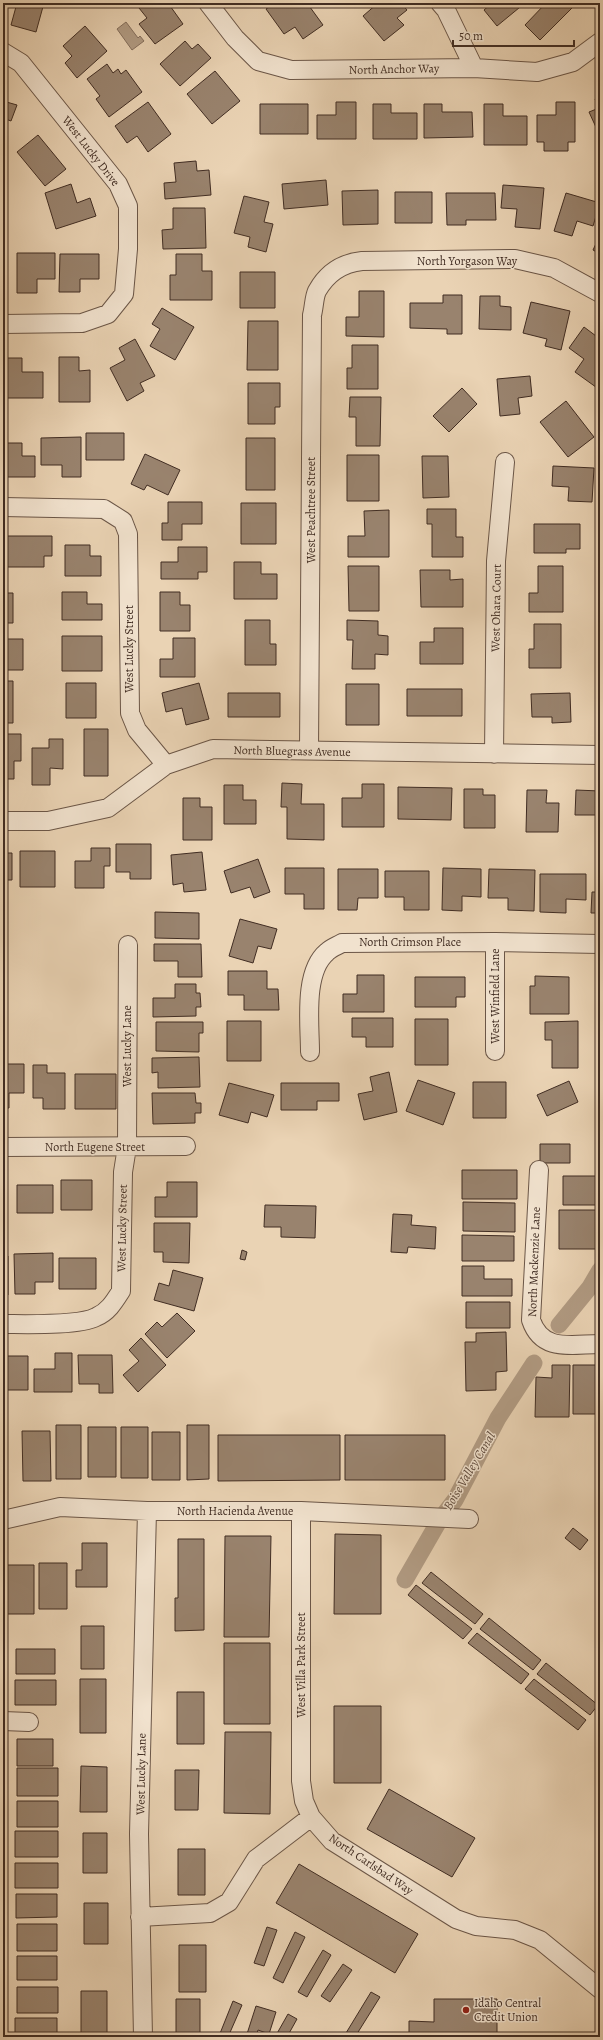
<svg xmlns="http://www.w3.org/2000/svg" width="603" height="2040" viewBox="0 0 603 2040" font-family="Alegreya,serif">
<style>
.water{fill:#b19b83;stroke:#846f5d}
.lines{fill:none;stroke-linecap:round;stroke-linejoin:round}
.canal{stroke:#b19b83;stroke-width:17}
.building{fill:#99836e;stroke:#412d23}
.minor-casing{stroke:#6b5647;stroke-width:20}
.minor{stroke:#f1e2ce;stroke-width:18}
.poi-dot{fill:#8f2418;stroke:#f1e2ce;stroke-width:1.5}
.labels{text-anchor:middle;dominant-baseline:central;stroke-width:3;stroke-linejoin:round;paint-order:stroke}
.street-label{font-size:12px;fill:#412d23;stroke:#f1e2ce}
.poi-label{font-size:12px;fill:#412d23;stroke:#f1e2ce;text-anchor:start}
.water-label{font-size:13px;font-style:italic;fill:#5d483b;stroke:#f1e2ce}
</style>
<rect width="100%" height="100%" fill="#ead3b4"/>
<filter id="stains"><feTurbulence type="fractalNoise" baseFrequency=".005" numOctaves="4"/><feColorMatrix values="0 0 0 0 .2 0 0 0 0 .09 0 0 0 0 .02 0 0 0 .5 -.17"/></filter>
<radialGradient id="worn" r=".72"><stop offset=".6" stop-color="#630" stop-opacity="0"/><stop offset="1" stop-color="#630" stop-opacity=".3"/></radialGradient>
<path class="water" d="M126 22 138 38 140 36 144 41 132 50 117 29Z"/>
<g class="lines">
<path class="canal" d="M559 1325 590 1287 600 1270
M405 1580 439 1521 455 1500 498 1418 534 1363"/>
</g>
<path class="building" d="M17 3H44L36 32 11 25Z
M135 3H168L183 24 155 44 139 24 147 18Z
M256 3H266L260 8Z
M275 3H307L323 25 303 39 295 27 284 34 266 9Z
M378 3H401L407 10 397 18 404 25 384 41 363 16Z
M492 3H525L497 26 484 10Z
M546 3H569L573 7 540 40 525 25Z
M85 26 107 51 77 78 65 63 72 56 63 46Z
M185 41 192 49 198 44 211 58 180 86 160 64Z
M107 64 113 73 118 69 121 74 126 70 142 92 109 117 96 99 100 96 87 79Z
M215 71 240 101 212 124 187 94Z
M3 89 7 90 3 101 17 105 11 121 3 118Z
M600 97V136L589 112 599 108 595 99Z
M148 102 171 134 148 152 137 136 127 143 115 126Z
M336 102H356V139H317V115H336Z
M556 102H575V142H568V151H544V142H537V115H556Z
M260 104H308V134H260Z
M373 104H391V113H417V139H373Z
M424 104H442V112H472L473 137 424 138Z
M484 104H503V116H527V145H484Z
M38 135 66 169 45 186 17 152Z
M196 161 197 171 209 170 211 195 165 199 164 183 176 182 174 163Z
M326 180 328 205 284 209 282 184Z
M71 184 77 203 90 198 96 216 56 229 45 193Z
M503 185 544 188 540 229 515 227 517 209 501 208Z
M378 190V224L343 225 342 191Z
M395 192H432V223H395Z
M446 193H495L496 220H466V225H447Z
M566 193 600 203 593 226 577 221 572 236 554 231Z
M244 196 269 202 264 222 273 224 266 252 248 247 250 237 234 233Z
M173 208H205L206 248 163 249 162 230 173 229Z
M600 235V254L593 250Z
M17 253H55V279H37V293H17Z
M60 254H99V279H80V292H59Z
M176 254H202V271H212V300H170V275H176Z
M3 266H5V292H3Z
M240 272H275V308H240Z
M359 291H384V337L346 336V317H359Z
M443 295H462V334H447V329L410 328V303H443Z
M480 296H500V306L511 307V330L479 329Z
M531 302 570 311 561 350 545 346 547 339 523 333Z
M162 308 194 327 175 360 150 346 160 329 152 324Z
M248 321H278V370H247Z
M584 327 600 339V390L575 372 584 359 569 348Z
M135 339 155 376 140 383 144 391 127 401 110 368 125 360 119 348Z
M352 345H378V389H347V368H352Z
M59 357H79V371L90 370V402H59Z
M3 358H22V372H43V398H3Z
M530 376 532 396 518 398 520 414 500 416 497 379Z
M248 383H280V407H275V424H248Z
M462 388 477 404 449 432 433 416Z
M350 397H381L380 446H356V417H349Z
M566 401 594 437 568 457 540 422Z
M86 433H124V460H86Z
M81 437V477H62V465H41V438Z
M246 438H275V490H246Z
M3 443H22V456H35V477H3Z
M145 454 180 470 168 495 147 485 144 490 131 484Z
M347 455H379V501H347Z
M422 456H448L449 497 423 498Z
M553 466 594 468 592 502 568 501 569 487 552 486Z
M168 502H202V524H182V540H162V523H168Z
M241 503H276V544H241Z
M427 509H456V537H463V557H432V524H427Z
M389 510V557H348V536H365L364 511Z
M534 524H580V549H566V553H534Z
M7 536H52V556H44V567H7Z
M65 545H90V556H101V576H65Z
M178 547H207V572H198V579H161V562H178Z
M234 562H261V574H277V599H234Z
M348 566H379V611H349Z
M538 566H563V612H529V593H538Z
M420 570H450V580L463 579V607H421Z
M62 592H87V604H102V620H62Z
M160 592H180V605H190V631H160Z
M3 593H13V623H3Z
M245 620H270V644H276V665H245Z
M347 620 378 621V635L388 636V655L375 654V669H352L353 640H347Z
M534 624H561V668H529V649H534Z
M434 628H463V664H420V642H434Z
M62 636H102V671H62Z
M173 638H195V677H160V659H173Z
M3 639H23V670H3Z
M3 681H13V723H3Z
M66 683H96V718H66Z
M199 683 209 719 186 725 182 708 166 712 162 693Z
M346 684H379V725H346Z
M407 689H462V716H407Z
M228 693H280V717H228Z
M570 693 571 722 552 723V717H532L531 694Z
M597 703H600V724H597Z
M84 729H108V776H84Z
M3 734H21V761H14V779H3Z
M49 739H63V769L50 768V785H32V748H49Z
M282 783 302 784 301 804H324V840L287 839V807H281Z
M362 784H384V827H342V798H362Z
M224 785H243V800H256V824H224Z
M398 787 452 788 451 820 398 819Z
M464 789H483V795H495V828H464Z
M527 790H547L546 803H559L558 832H526Z
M576 790 600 791V815H575Z
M183 798H200V807H212V840H183Z
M116 844H151V879H130V872H116Z
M91 848H110V866H104V888H75V861H91Z
M20 851H55V887H20Z
M202 852 206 890 184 892 183 883 173 885 171 855Z
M3 853H12V880H3Z
M258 859 270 892 254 898 250 887 231 893 224 871Z
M285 868H324V909H304V894H285Z
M443 868 481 869V897L462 896V911L442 910Z
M338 869H378V898H358L357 910H338Z
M489 869 535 870 534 911 508 910V898H488Z
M385 871H429V910H404V897H385Z
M600 873V913H591L592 892H599Z
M540 874H586V900L566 899V913L540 912Z
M155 912 199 913V939L155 938Z
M240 919 277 929 271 949 258 946 253 963 229 956Z
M154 944H201L202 977H178V961H154Z
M228 971H267V989H278L279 1010H244V995H228Z
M357 975H384V1012H343V994H357Z
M535 976 569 977V1014H530V986H535Z
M415 977H465V997H456V1007H415Z
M599 978H600V1006H599Z
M175 984H196V993H200L201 1007H196V1016L153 1017V998H175Z
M599 1011H600V1036H599Z
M352 1018H393V1047H366V1037H352Z
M415 1019H448V1065H415Z
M227 1021H261V1061H227Z
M578 1021V1068H552V1040H545V1022Z
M156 1022H203V1033H199V1052L156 1051Z
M599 1040H600V1064H599Z
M199 1057 200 1087 158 1088V1072L152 1073V1058Z
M3 1064H24V1093H9V1108H3Z
M33 1065H47V1073H65V1109H43V1098H33Z
M598 1070H600V1095H598Z
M389 1072 397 1112 364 1120 358 1094 373 1091 370 1077Z
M75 1074H116V1109H75Z
M418 1080 455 1093 443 1125 406 1111Z
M569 1081 578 1102 547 1116 537 1095Z
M473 1082H506V1118H473Z
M229 1083 274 1095 267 1117 251 1112 248 1123 219 1115Z
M281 1083H339V1101H317V1110H281Z
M152 1093H195L196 1103H201V1113H195V1123L153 1124Z
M598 1102H600V1126H598Z
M540 1144H570V1163H540Z
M462 1170H517V1199H462Z
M563 1176H600V1205H563Z
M61 1180H92V1210H61Z
M167 1182H197V1217H155V1197H167Z
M3 1184H7V1211H3Z
M17 1185H53V1213H17Z
M463 1202 515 1203V1232L463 1231Z
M265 1205 316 1206 315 1238 281 1237V1227H264Z
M559 1210H600V1249H559Z
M393 1214 412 1215 411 1225 436 1227 435 1249 408 1247 407 1253 391 1252Z
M154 1223H190L189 1263 163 1262V1252H154Z
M462 1235 514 1236V1261H462Z
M242 1250 247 1252 245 1260 240 1259Z
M53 1253V1282H35V1294H15L14 1254Z
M3 1256H8V1295H3Z
M59 1258H96V1289H59Z
M462 1266H484V1279H512V1296H462Z
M173 1270 203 1278 194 1311 154 1300 159 1283 169 1286Z
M466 1302H510V1328H466Z
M177 1313 195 1331 167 1358 145 1334 157 1322 162 1327Z
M506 1332 507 1371 496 1372V1390L466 1391 465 1342H476V1333Z
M141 1338 166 1365 138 1392 123 1375 139 1361 129 1350Z
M55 1353H72V1392H34V1369H55Z
M78 1355H112L113 1393H99V1384H79Z
M3 1356H28V1390H3Z
M552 1365H570L569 1417H535L536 1377 552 1378Z
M573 1365H600V1414H573Z
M56 1425H81V1479H56Z
M187 1425H209V1479L187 1480Z
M88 1427H116V1477H88Z
M121 1427H148V1478H121Z
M22 1431H50L51 1481H23Z
M152 1432H180V1480H152Z
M218 1435H340V1480L218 1481Z
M345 1435H445V1480H345Z
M573 1528 588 1540 580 1550 565 1538Z
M335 1534 381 1535V1614H334Z
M225 1536H271L269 1637H224Z
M178 1539H204V1630L175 1631V1598H178Z
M82 1543H107V1587H76V1570H82Z
M39 1563H67V1609H39Z
M7 1565H34V1614H7Z
M431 1572 483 1614 475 1624 422 1583Z
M416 1585 472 1629 463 1639 408 1595Z
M489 1618 541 1660 533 1670 480 1629Z
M81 1626H104V1669H81Z
M477 1633 529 1674 521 1684 468 1643Z
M224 1643H270V1724H224Z
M16 1649H55V1674H16Z
M546 1663 598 1705 590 1715 537 1674Z
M80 1679H106V1733H80Z
M534 1679 586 1720 578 1730 525 1689Z
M15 1680H56V1705H15Z
M177 1692H204V1744H177Z
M334 1706H381V1783H334Z
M225 1732H271L270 1814 224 1813Z
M17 1739H53V1766H17Z
M81 1766 107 1767V1812H80Z
M17 1768H58V1796H17Z
M175 1770H199L198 1810H175Z
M389 1789 475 1838 452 1877 367 1829Z
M17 1801H58V1827H17Z
M15 1831H58V1857H15Z
M83 1833H107V1873H83Z
M178 1849H205V1895H178Z
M15 1863H58V1888H15Z
M299 1864 418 1934 395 1973 276 1903Z
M16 1894H57V1917L16 1918Z
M84 1903H108V1944H84Z
M17 1924H57V1951H17Z
M267 1927 277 1930 264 1966 254 1963Z
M295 1932 305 1937 283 1983 273 1978Z
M179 1945H206V1992H179Z
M323 1950 331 1955 307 1997 298 1992Z
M17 1956H57V1980H17Z
M343 1964 352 1970 330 2002 321 1996Z
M17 1987H58V2013H17Z
M81 1991H107V2035H81Z
M371 1992 380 1997 355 2037H353L346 2033Z
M176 1999H200V2035H176Z
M434 1999H497V2033H484V2037H409V2021L434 2022Z
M233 2001 242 2005 228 2037H221L219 2036Z
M256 2006 276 2012 269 2034 258 2030 256 2037H246Z
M288 2014 297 2019 287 2037H275Z
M15 2018H57V2037H15Z"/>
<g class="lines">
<defs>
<path id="minor" d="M208 3 235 38 258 61 291 70 474 68 537 72 573 62 600 42
M440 3 446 10 474 68
M3 52 21 63 118 184 128 206V249L124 294 108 314 82 323 3 324
M3 507 104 509 123 521 128 534 130 713 137 730 166 765
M309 751 312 315C314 308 314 297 317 291 327 273 343 263 362 261L515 259 554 268 600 293
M494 754 496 561 505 462
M3 821H48L108 808 166 765 213 749 600 755
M495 942V1051
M310 1052C310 1024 303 972 327 952 331 948 337 946 342 943L495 942 600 944
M3 1147 186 1146
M539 1170 531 1320C542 1353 572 1344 600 1344
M3 1324C24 1324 79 1326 96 1317 108 1312 114 1302 121 1291L123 1172 127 1147 128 945
M301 1511V1781L304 1801 311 1817 332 1841 456 1919 476 1926 515 1930 540 1940 600 1989
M3 1520 60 1507 147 1511H301L469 1519
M3 1721 29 1722
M140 1917 210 1913 229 1902 256 1859 311 1817
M143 2037 139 1834 147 1511"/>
</defs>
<use href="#minor" class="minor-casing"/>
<use href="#minor" class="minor"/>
</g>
<circle class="poi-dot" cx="466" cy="2010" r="4"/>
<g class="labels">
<g class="street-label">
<text transform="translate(394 69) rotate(-1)">North Anchor Way</text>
<text transform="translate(91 151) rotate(52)">West Lucky Drive</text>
<text x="467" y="261">North Yorgason Way</text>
<text transform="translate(311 510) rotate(-90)">West Peachtree Street</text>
<text transform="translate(496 608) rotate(-89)">West Ohara Court</text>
<text transform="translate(129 649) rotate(-90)">West Lucky Street</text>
<text transform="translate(292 751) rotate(1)">North Bluegrass Avenue</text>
<text x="410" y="942">North Crimson Place</text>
<text transform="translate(495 996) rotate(-90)">West Winfield Lane</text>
<text transform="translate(127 1046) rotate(-90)">West Lucky Lane</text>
<text x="95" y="1147">North Eugene Street</text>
<text transform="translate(122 1228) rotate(-89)">West Lucky Street</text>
<text transform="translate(534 1262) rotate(-88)">North Mackenzie Lane</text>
<text x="235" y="1511">North Hacienda Avenue</text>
<text transform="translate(301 1665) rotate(-90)">West Villa Park Street</text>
<text transform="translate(141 1774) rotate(-89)">West Lucky Lane</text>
<text transform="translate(371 1864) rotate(34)">North Carlsbad Way</text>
</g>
<g class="poi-label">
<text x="474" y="2003">Idaho Central<tspan x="474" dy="14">Credit Union</tspan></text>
</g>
<g class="water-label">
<text transform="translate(469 1471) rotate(-59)">Boise Valley Canal</text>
</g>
</g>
<rect width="603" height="2040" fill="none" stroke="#ead3b4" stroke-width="16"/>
<rect x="4" y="4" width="595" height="2032" fill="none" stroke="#412d23" stroke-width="2"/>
<rect x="8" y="8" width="587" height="2024" fill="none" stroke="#412d23"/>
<path d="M453 40v6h121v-6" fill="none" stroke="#412d23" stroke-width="2"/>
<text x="459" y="40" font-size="12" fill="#412d23" stroke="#f1e2ce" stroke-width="3" paint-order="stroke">50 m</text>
<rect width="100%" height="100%" filter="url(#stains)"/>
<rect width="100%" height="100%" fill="url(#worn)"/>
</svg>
